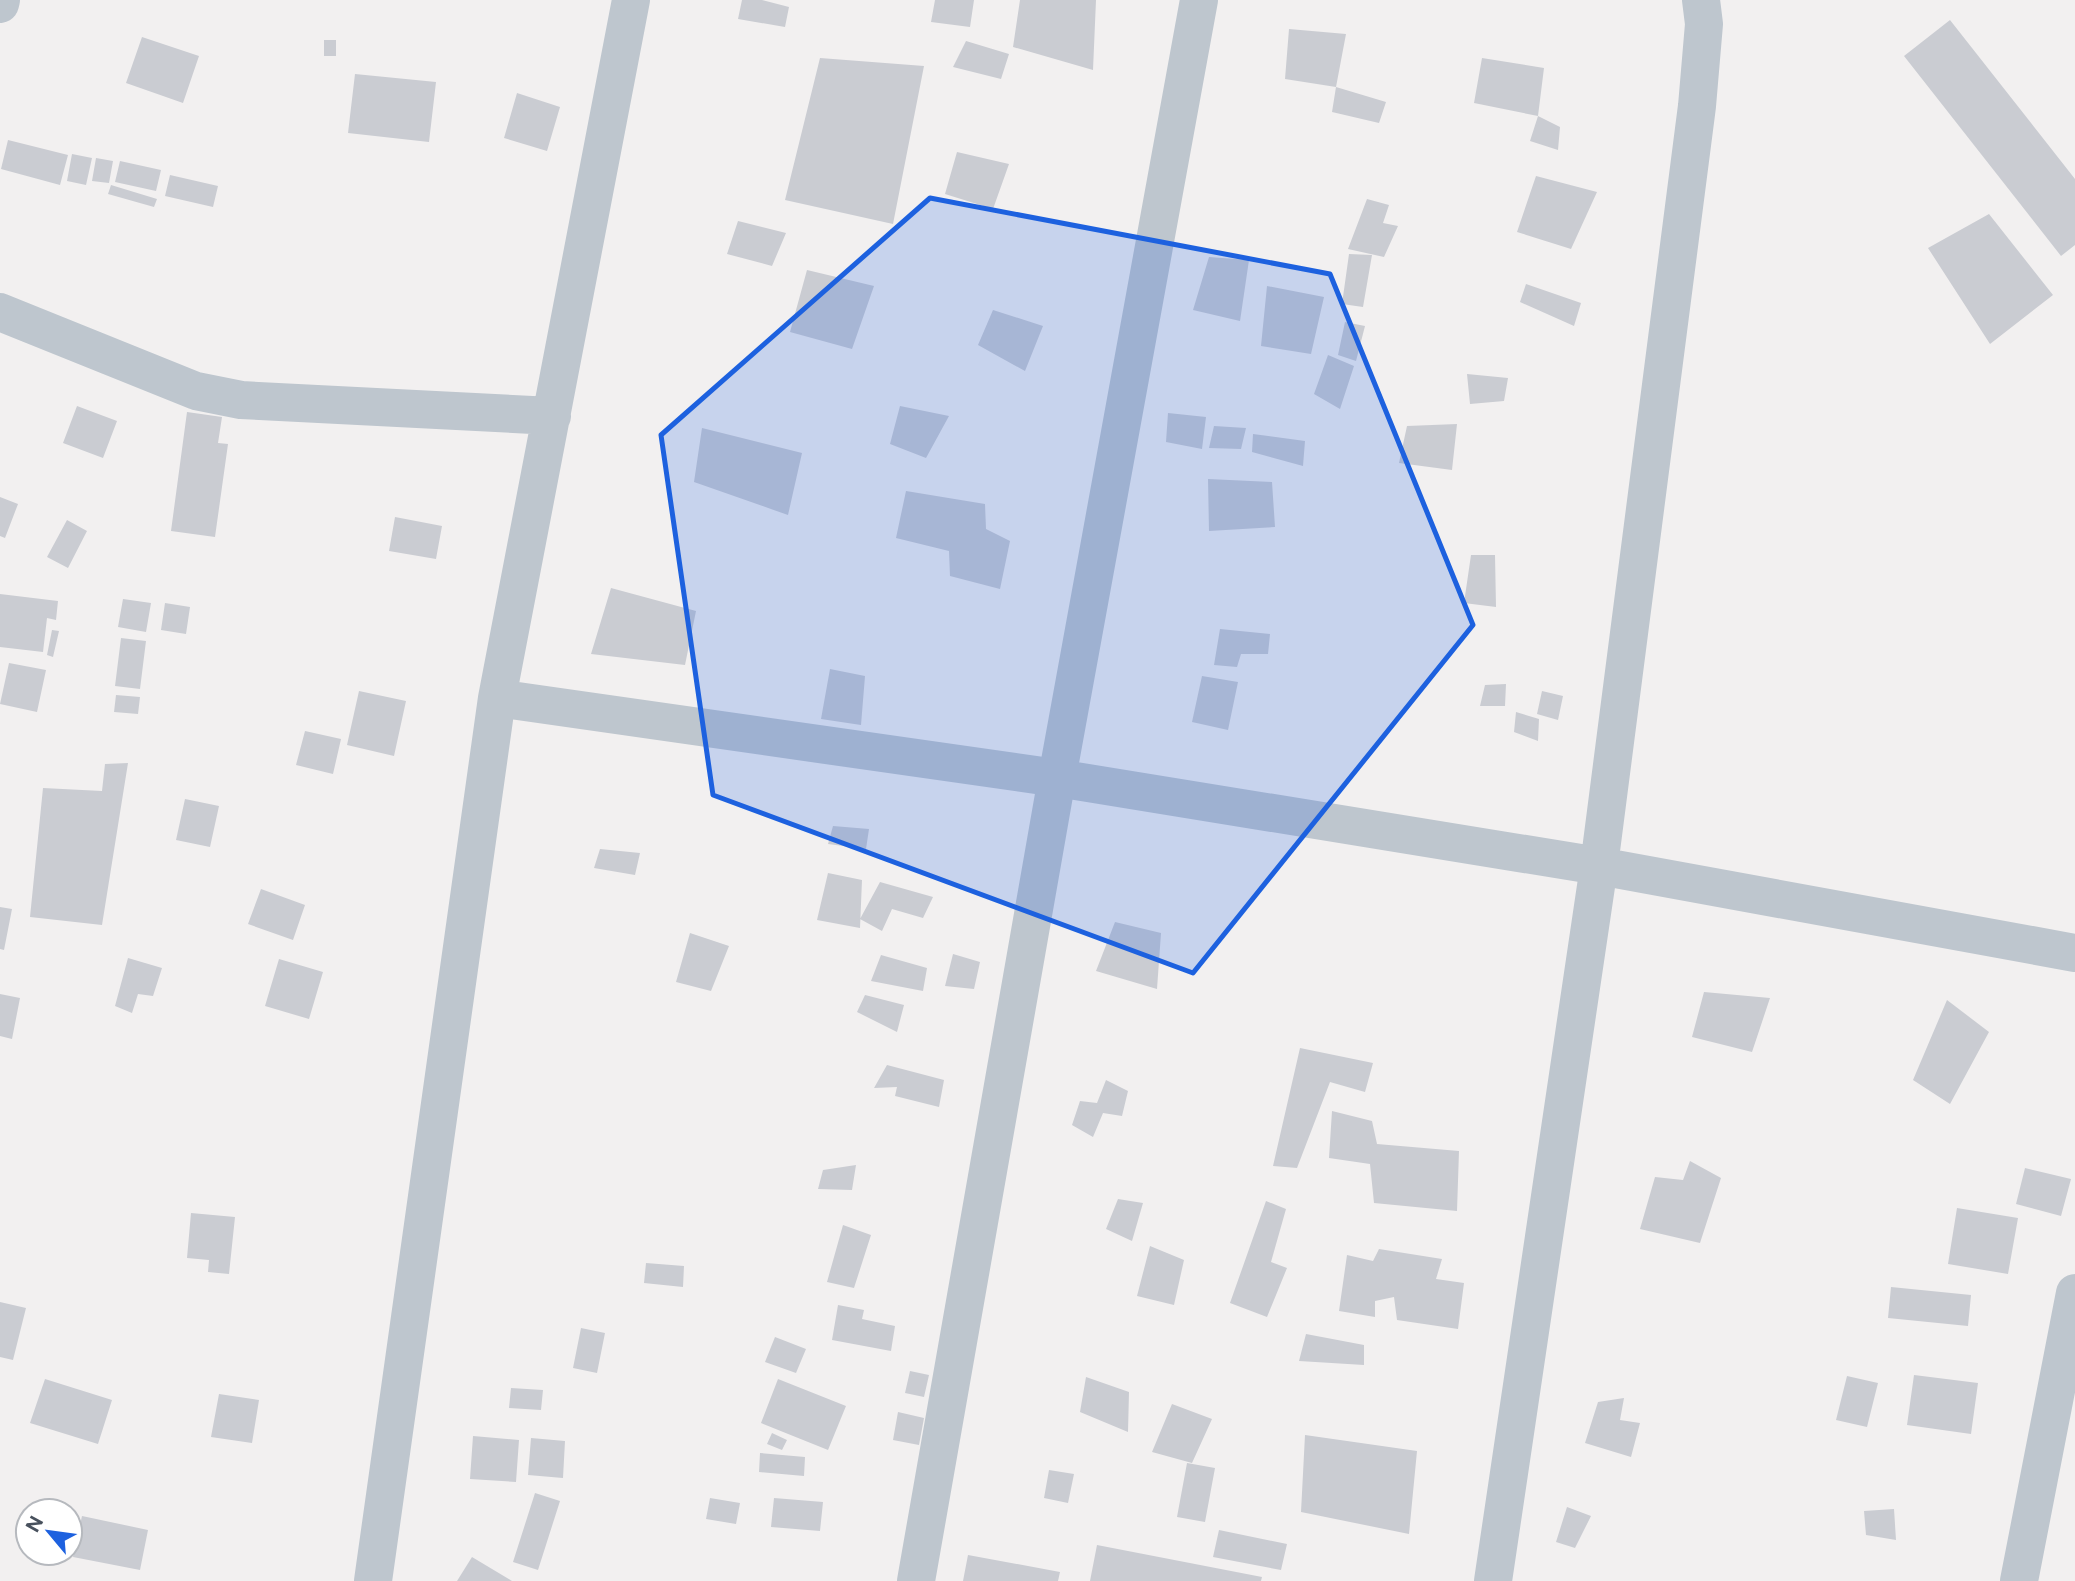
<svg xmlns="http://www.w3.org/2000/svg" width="2075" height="1581" viewBox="0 0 2075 1581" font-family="'Public Sans',sans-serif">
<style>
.building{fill:#caccd2}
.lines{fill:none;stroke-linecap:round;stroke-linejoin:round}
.minor{stroke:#bec6ce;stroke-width:38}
.marked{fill:#1d61df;fill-opacity:0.2;stroke:#1d61df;stroke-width:5;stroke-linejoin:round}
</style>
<rect width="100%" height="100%" fill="#f2f0f0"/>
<path class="building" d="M742 0H762L789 7 785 27 738 19Z
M935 0H974L970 27 931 22Z
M1020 0H1096L1093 70 1013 47Z
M1950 20 2075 179V245L2061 256 1904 56Z
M1289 29 1346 34 1336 87 1285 79Z
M142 37 199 56 183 103 126 83Z
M324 40H336V56H324Z
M966 41 1009 54 1001 79 953 67Z
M820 58 924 66 893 224 785 200Z
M1482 58 1544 68 1538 116 1474 103Z
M355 74 436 82 429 142 348 133Z
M1336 87 1386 102 1379 123 1332 112Z
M517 93 560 107 547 151 504 138Z
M1538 116 1560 127 1558 150 1530 141Z
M8 140 68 155 60 185 1 169Z
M957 152 1009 164 993 209 945 194Z
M72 154 92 158 86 185 67 181Z
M96 158 113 161 109 183 92 181Z
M120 161 161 170 156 191 115 182Z
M170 175 218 186 213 207 165 196Z
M1536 176 1597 192 1571 249 1517 232Z
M111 185 157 199 154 207 108 194Z
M1367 199 1389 205 1383 223 1398 226 1384 257 1348 249Z
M1989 214 2053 295 1990 344 1928 248Z
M738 221 786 233 772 266 727 254Z
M1349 254 1372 255 1363 307 1342 304Z
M1209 257 1249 260 1240 321 1193 310Z
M807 270 874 286 852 349 790 332Z
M1526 284 1581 303 1574 326 1520 302Z
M1267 286 1324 297 1311 354 1261 346Z
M993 310 1043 326 1025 371 978 345Z
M1345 322 1365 326 1356 361 1338 355Z
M1328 355 1354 366 1340 409 1314 394Z
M1467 374 1508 378 1504 401 1470 404Z
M77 406 117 421 103 458 63 443Z
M900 406 949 416 926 458 890 444Z
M187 412 222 417 218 443 228 444 215 537 171 531Z
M1168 413 1206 417 1202 449 1166 442Z
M1457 424 1452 470 1399 463 1407 426Z
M1214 426 1246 428 1241 449 1209 448Z
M702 428 802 453 788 515 694 482Z
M1253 434 1305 441 1303 466 1252 452Z
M1208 479 1272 482 1275 527 1209 531Z
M906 491 985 504 986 529 1010 541 1000 589 950 576 949 551 896 538Z
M0 497 18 504 5 538 0 536Z
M395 517 442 526 436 559 389 551Z
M67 520 87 531 68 568 47 557Z
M1471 555H1495L1496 607 1464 603Z
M611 588 696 611 685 665 591 654Z
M0 594 58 601 56 620 47 618 43 652 0 647Z
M123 599 151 603 146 632 118 627Z
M165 603 190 607 186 634 161 630Z
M1220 629 1270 634 1268 654H1241L1237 667 1214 665Z
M52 630 59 631 53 657 47 655Z
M121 638 146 641 140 689 115 686Z
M9 663 46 670 37 712 0 704Z
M830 669 865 676 861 725 821 719Z
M1202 676 1238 682 1228 730 1192 722Z
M1506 684 1505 706H1480L1485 685Z
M359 691 406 701 394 756 347 745Z
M1542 691 1563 696 1558 720 1537 714Z
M116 695 140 697 138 714 114 712Z
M1516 712 1539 719 1538 741 1514 732Z
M305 731 341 739 333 774 296 765Z
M128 763 102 925 30 917 43 788 102 791 105 764Z
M185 799 219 806 210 847 176 840Z
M833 826 869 829 866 849 828 844Z
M600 849 640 853 635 875 594 868Z
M828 873 862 880 860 928 817 920Z
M880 882 933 897 923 918 892 909 882 931 860 919Z
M261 889 305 905 293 940 248 924Z
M0 907 12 909 4 950 0 949Z
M1115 922 1161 933 1157 989 1096 971Z
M690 933 729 946 711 991 676 982Z
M953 954 980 962 974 989 945 986Z
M881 955 927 968 923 991 871 981Z
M128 958 162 968 153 996 138 994 132 1013 115 1006Z
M279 959 323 972 309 1019 265 1006Z
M1704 992 1770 998 1752 1052 1692 1037Z
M0 994 20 998 12 1039 0 1036Z
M865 995 904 1005 897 1032 857 1012Z
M1947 1000 1989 1032 1950 1104 1913 1080Z
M1300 1048 1373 1063 1365 1092 1330 1082 1297 1168 1273 1166Z
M887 1065 944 1080 939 1107 895 1096 897 1087 874 1088Z
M1106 1080 1128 1091 1122 1116 1103 1113 1093 1137 1072 1125 1080 1101 1097 1103Z
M1332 1111 1372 1121 1377 1144 1459 1151 1457 1211 1374 1203 1370 1164 1329 1158Z
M1690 1161 1721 1178 1700 1243 1640 1229 1655 1177 1683 1180Z
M856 1165 852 1190 818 1189 823 1170Z
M2025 1168 2071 1179 2061 1216 2016 1204Z
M1118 1199 1143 1203 1132 1241 1106 1229Z
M1266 1201 1286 1209 1271 1262 1287 1268 1267 1317 1230 1303Z
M1957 1208 2018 1218 2008 1274 1948 1264Z
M191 1213 235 1217 229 1274 208 1272 209 1260 187 1258Z
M843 1225 871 1235 854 1288 827 1282Z
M1150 1246 1184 1260 1174 1305 1137 1296Z
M1379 1249 1442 1259 1436 1279 1464 1283 1458 1329 1397 1320 1394 1297 1375 1301V1317L1339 1311 1347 1255 1373 1261Z
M646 1263 684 1266 683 1287 644 1283Z
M1891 1287 1971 1295 1968 1326 1888 1318Z
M0 1302 26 1308 13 1360 0 1357Z
M838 1305 864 1310 862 1319 895 1326 891 1351 832 1340Z
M581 1328 605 1333 597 1373 573 1368Z
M1306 1334 1364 1345V1365L1299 1361Z
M775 1337 806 1349 796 1373 765 1362Z
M910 1371 929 1375 924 1397 905 1393Z
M1914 1375 1978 1383 1971 1434 1907 1425Z
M1847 1376 1878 1383 1867 1427 1836 1420Z
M1086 1377 1129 1392 1128 1432 1080 1412Z
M45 1379 112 1400 98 1444 30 1423Z
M778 1379 846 1406 828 1450 761 1423Z
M511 1388 543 1390 541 1410 509 1408Z
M219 1394 259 1400 252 1443 211 1437Z
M1624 1398 1620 1420 1640 1423 1631 1457 1585 1443 1598 1402Z
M1172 1404 1212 1419 1192 1463 1152 1452Z
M898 1412 924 1418 919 1445 893 1440Z
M772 1433 787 1440 782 1450 767 1444Z
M1305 1435 1417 1451 1409 1534 1301 1512Z
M473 1436 519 1440 516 1482 470 1479Z
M531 1438 565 1441 563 1478 528 1475Z
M760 1453 805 1457 804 1476 759 1472Z
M1187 1463 1215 1468 1205 1522 1177 1517Z
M1049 1470 1074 1474 1068 1503 1044 1498Z
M535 1493 560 1501 538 1570 513 1562Z
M710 1498 740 1503 736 1524 706 1519Z
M774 1498 823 1502 820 1531 771 1527Z
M1567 1507 1591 1516 1575 1548 1556 1542Z
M1894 1509 1896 1540 1866 1535 1864 1511Z
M82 1516 148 1530 140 1570 73 1557Z
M1219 1530 1287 1544 1281 1570 1213 1557Z
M1097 1545 1262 1577 1261 1581H1090Z
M968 1555 1060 1572 1058 1581H963Z
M472 1557 512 1581H457Z"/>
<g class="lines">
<path class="minor" d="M0 4 1 0
M0 312 196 391 241 400 552 416
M497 698 1057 778 1599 866 2075 953
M373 1581 497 698 631 0
M916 1581 1057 778 1199 0
M1493 1581 1599 866 1697 106 1704 24 1701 0
M2019 1581 2075 1293"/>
</g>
<path class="marked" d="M930 198 1330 274 1473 625 1193 973 713 795 661 435Z"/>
<g transform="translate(49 1532) rotate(299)"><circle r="33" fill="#ffffff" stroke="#b6b9be" stroke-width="2"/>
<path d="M0-5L12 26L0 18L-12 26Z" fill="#1d61df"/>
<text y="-10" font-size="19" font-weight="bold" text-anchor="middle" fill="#48515d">N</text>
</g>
</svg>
